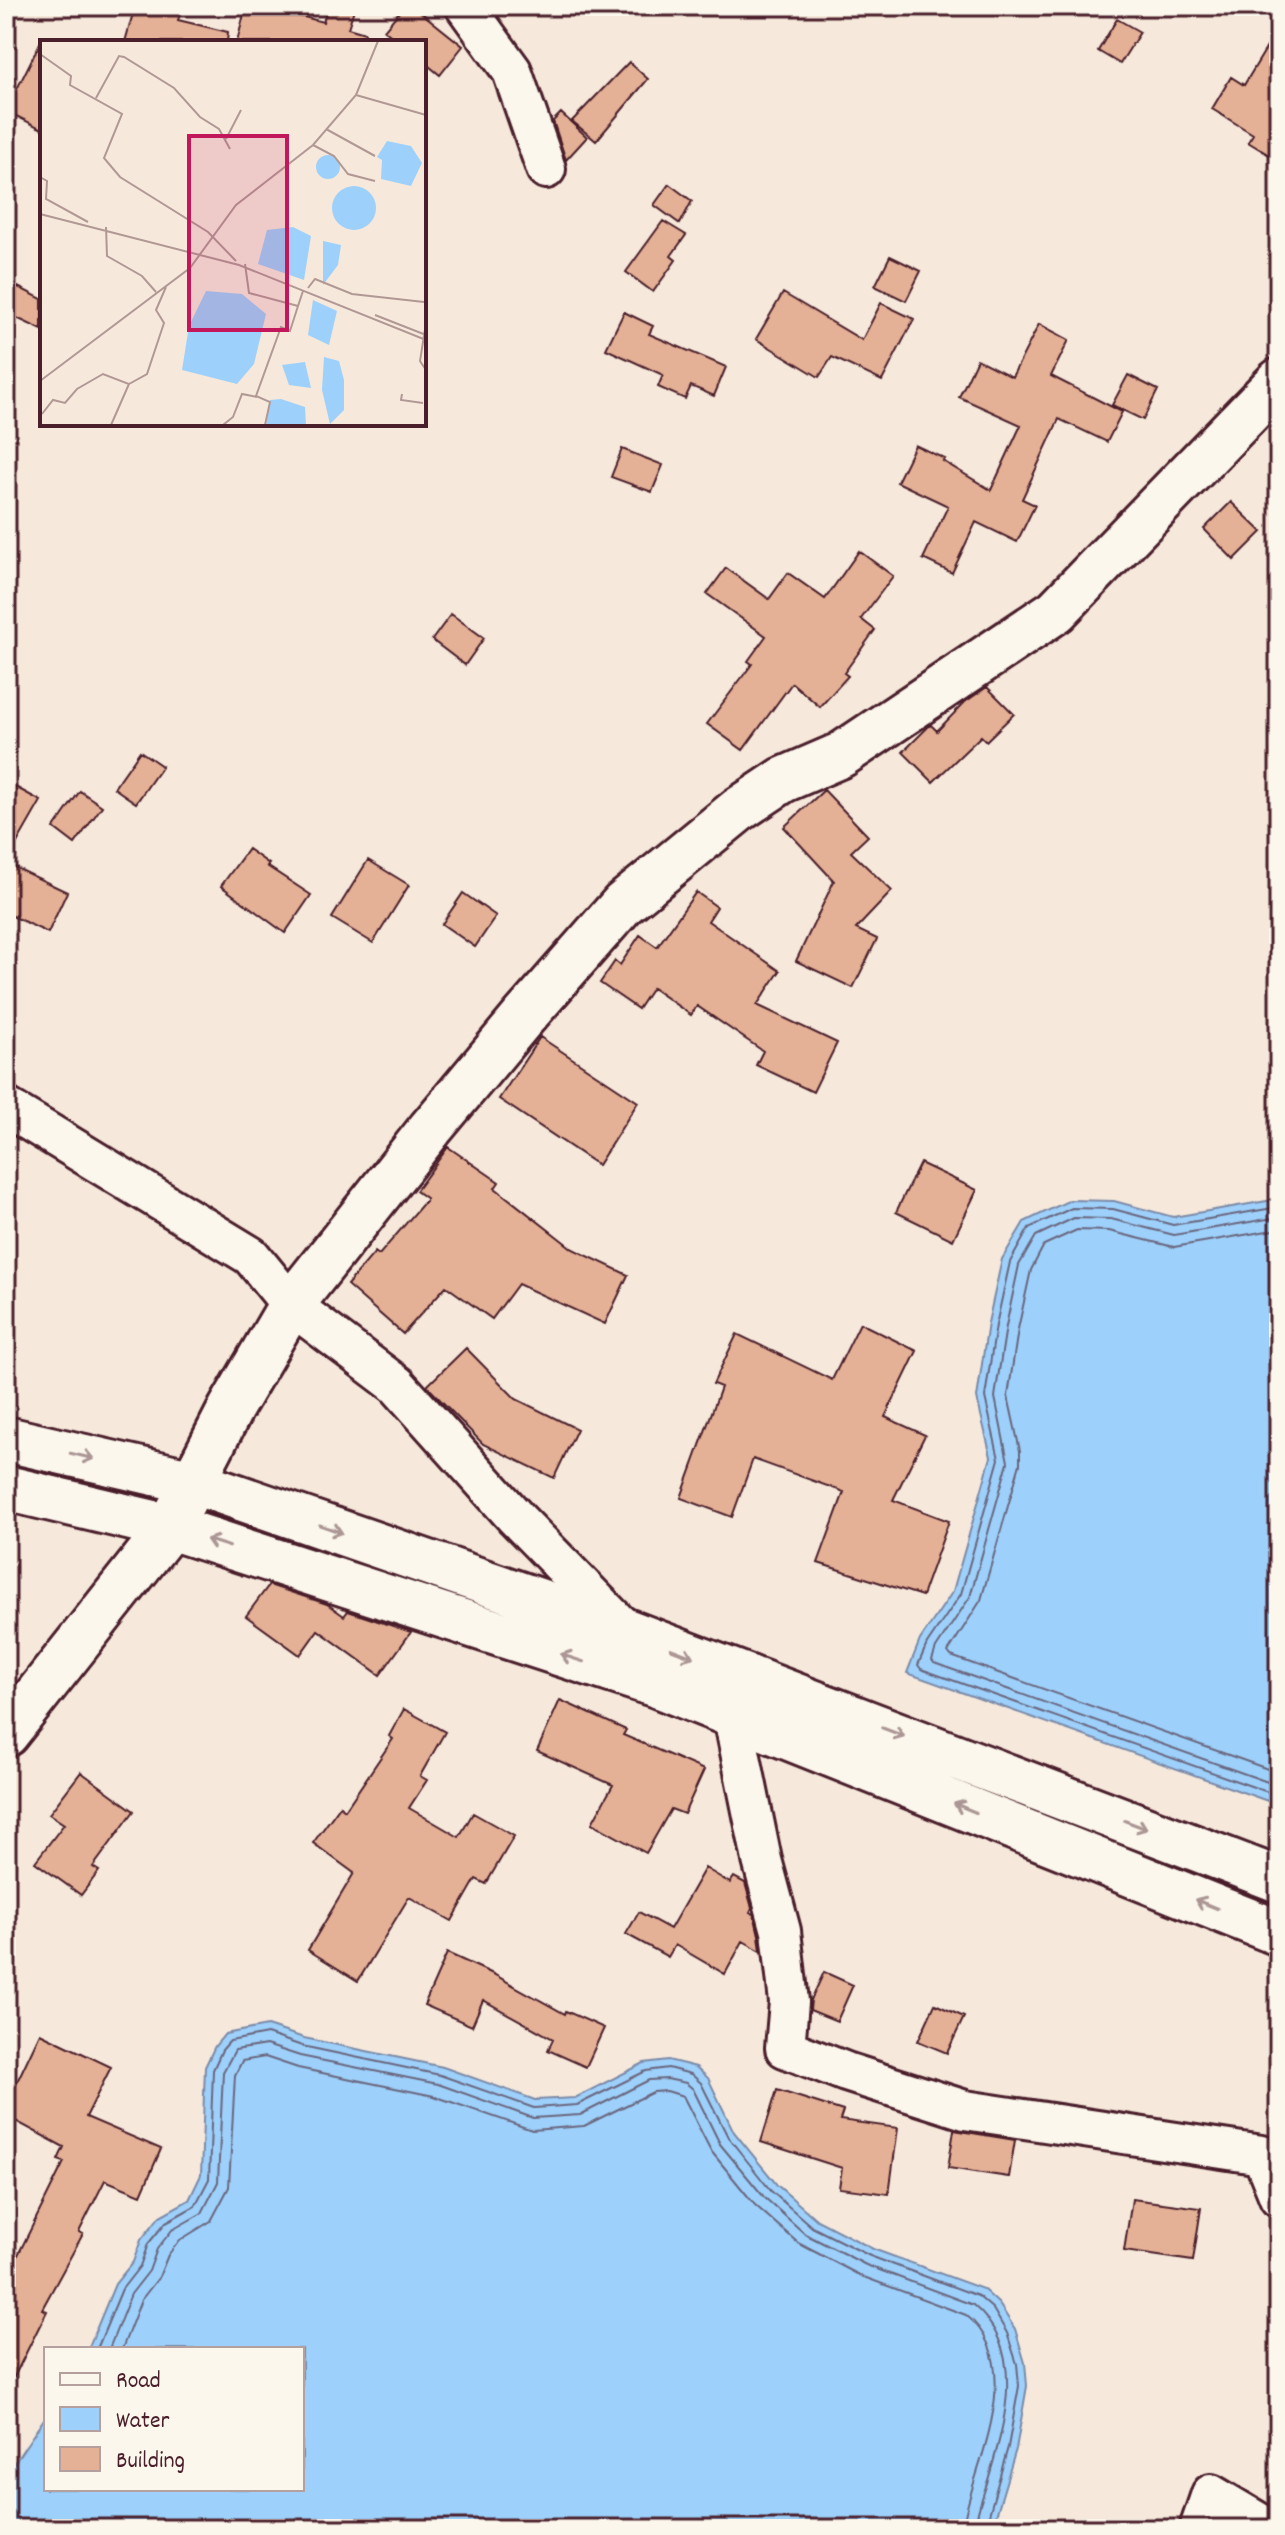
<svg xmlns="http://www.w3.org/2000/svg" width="1285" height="2535" viewBox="0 0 1285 2535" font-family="Dekko,sans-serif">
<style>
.water{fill:#9dd1fb;stroke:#7c8aa8;stroke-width:2}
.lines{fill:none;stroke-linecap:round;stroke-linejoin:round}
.shore{stroke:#6b667e;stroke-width:2}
.building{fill:#e4b196;stroke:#4a1f2b;stroke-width:2}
.minor-casing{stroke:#4a1f2b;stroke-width:44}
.major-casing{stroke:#4a1f2b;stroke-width:50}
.minor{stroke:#fbf7ec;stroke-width:38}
.major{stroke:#fbf7ec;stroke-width:44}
.oneway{stroke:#ab9695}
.inset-road{fill:none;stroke:#b19895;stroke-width:2}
.view{fill:#c2185b;fill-opacity:0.15;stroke:#c2185b;stroke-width:4}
.inset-edge{fill:none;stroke:#4a1f2b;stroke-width:4}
</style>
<rect width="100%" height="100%" fill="#f6e9db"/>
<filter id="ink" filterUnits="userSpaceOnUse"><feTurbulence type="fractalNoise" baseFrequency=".0125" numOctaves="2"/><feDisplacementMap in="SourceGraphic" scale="16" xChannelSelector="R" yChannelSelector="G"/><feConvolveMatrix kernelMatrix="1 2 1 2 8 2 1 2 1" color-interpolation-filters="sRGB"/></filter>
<g filter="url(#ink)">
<path class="water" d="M1279 1199V1805L907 1673 920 1640 953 1591 991 1457 977 1398 988 1323 1002 1259 1024 1222 1070 1200 1114 1201 1173 1217Z
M267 2026 304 2038 443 2067 535 2100 575 2098 644 2063 668 2060 696 2067 708 2078 734 2132 777 2185 817 2220 873 2249 983 2289 999 2304 1015 2329 1025 2363 1027 2386 1016 2449 992 2529H6V2475L46 2416V2489H302V2349H88L115 2284 133 2262 141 2240 160 2216 189 2200 201 2175 205 2067 215 2046 225 2034Z"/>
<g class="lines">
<path class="shore" d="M1279 1207 1173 1225 1113 1209 1072 1208 1029 1228 1010 1262 996 1325 985 1397 999 1459 961 1594 927 1644 918 1665 921 1669 1279 1796
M1279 1217 1174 1235 1111 1219 1074 1218 1036 1236 1019 1265 1006 1326 995 1397 1008 1462 970 1597 936 1648 932 1660 934 1663 1279 1786
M1279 1229 1174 1247 1109 1231 1077 1230 1044 1245 1031 1270 1018 1329 1008 1396 1020 1451V1464L981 1600 948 1652 951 1656 1279 1773
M97 2349 122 2289 140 2266 148 2244 166 2222 195 2206 209 2179 213 2070 222 2050 230 2041 267 2034 302 2046 440 2075 534 2108 577 2105 646 2071 668 2068 691 2074 701 2083 728 2137 771 2191 812 2227 870 2256 978 2296 993 2309 1007 2333 1017 2364 1019 2386 1008 2447 985 2529
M109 2349 131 2294 149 2271 157 2249 172 2230 202 2213 218 2182 223 2072 235 2050 266 2045 300 2056 438 2084 533 2118 580 2115 649 2080 667 2079 686 2083 693 2089 720 2144 764 2197 805 2234 866 2265 973 2305C1027 2350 1005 2423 988 2480 983 2496 976 2513 975 2529
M122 2349 141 2300 159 2277 168 2255 180 2240 211 2221 229 2187 235 2075 242 2061 265 2057 298 2068 434 2096 532 2130 584 2126 653 2092 667 2091 683 2096 711 2151 755 2205 798 2243 861 2276 966 2315C1018 2357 989 2434 973 2486 969 2500 964 2515 963 2529"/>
</g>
<path class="building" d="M135 6H183L178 20 228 32 227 42H125Z
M246 6H262L323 22 328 6H355L348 28 365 33 364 42H237Z
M404 6H413L463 46 440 75 424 62V42H399L384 30Z
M1117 19 1140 32 1120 64 1098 51Z
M1279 27V161L1248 142 1253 134 1212 109 1231 77 1244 85Z
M42 39V129L6 111Z
M629 62 648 79 596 141 572 121Z
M561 113 587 137 566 160 553 121Z
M669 184 692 201 680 224 654 205Z
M663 221 686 235 671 256 676 260 653 292 626 272Z
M890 256 921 271 906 301 875 286Z
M6 281 42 299V330L6 313Z
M783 293 862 340 881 303 914 319 882 381 832 357 819 377 756 339Z
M624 312 653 326 649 334 726 367 714 396 691 386 685 399 658 387 663 375 606 349Z
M1039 324 1069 340 1051 376 1122 412 1107 442 1059 419 1022 499 1035 505 1017 542 976 522 952 573 923 559 948 506 897 482 915 445 945 459 943 461 991 490 1021 425 959 397 977 359 1012 377Z
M1128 375 1158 390 1143 420 1112 405Z
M622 449 663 465 652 492 611 477Z
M1231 502 1262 532 1234 560 1204 529Z
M859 551 893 576 861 619 875 630 844 673 848 676 820 707 792 683 743 750 707 724 752 664 748 661 766 636 707 594 726 568 769 599 788 573 825 599Z
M451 614 484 638 465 665 432 640Z
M987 687 1014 714 986 741 981 736 933 782 903 752 928 727 931 725 937 731 965 702Z
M140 751 162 766 136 803 114 788Z
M6 782 41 801 6 862Z
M824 790 868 836 851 852 892 891 856 929 877 939 853 988 796 961 834 881 784 827Z
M80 791 102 806 75 844 54 828Z
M248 849 269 864 267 866 311 895 285 933 221 886Z
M368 860 409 885 373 943 332 918Z
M6 863 67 892 48 933 6 913Z
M696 892 717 907 708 921 780 971 757 1005 837 1043 813 1092 756 1065 763 1051 697 1006 691 1015 652 988 638 1009 600 983 615 961 620 965 640 935 657 947Z
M463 893 496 916 475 947 442 924Z
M540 1037 638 1102 598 1165 499 1099Z
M448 1147 499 1182 495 1188 573 1249 628 1275 605 1324 518 1284 492 1319 446 1286 403 1334 347 1285 375 1252 379 1255 427 1199 416 1191Z
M920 1163 977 1190 953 1240 896 1212Z
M860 1323 917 1351 885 1417 925 1435 893 1500 949 1521 922 1596 818 1563 844 1492 753 1459 732 1517 681 1498 721 1387 713 1384 737 1334 832 1380Z
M466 1348 516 1399 577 1429 554 1478 483 1444 427 1386Z
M269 1585 327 1604 344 1616 348 1611 411 1632 380 1675 318 1630 300 1655 246 1616Z
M560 1700 626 1730 623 1735 704 1770 684 1814 671 1809 646 1853 592 1823 613 1785 537 1751Z
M404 1709 445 1732 420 1776 427 1780 409 1808 459 1837 473 1813 514 1836 486 1884 476 1879 452 1921 409 1897 358 1981 308 1950 354 1873 313 1843 340 1806 345 1810 393 1739 389 1736Z
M81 1772 134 1811 93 1867 99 1871 81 1895 35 1862 64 1824 49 1814Z
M705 1868 730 1883 734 1877 745 1883 752 1908 750 1912 754 1914 759 1935 761 1951 743 1941 725 1974 675 1945 668 1957 626 1934 639 1912 670 1929Z
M447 1953 493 1974 565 2014 566 2011 604 2028 586 2067 548 2050 553 2039 483 2000 472 2026 424 2005Z
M824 1972 853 1985 837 2021 810 2010 811 2000Z
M935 2004 964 2017 947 2053 918 2041Z
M40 2033 111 2067 86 2117 161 2149 141 2195 105 2180 79 2232 83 2234 42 2309 47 2311 6 2393V2291L16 2272 11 2269 64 2162 58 2160 64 2147 6 2116V2083L14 2088Z
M777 2090 843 2111 840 2120 898 2128 889 2194 839 2188 842 2168 761 2142Z
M954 2130 1015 2140 1009 2177 948 2168Z
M1132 2199 1201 2208 1193 2261 1124 2251Z"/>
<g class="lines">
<defs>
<path id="minor" d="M465 6 512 71 546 169
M6 1107 251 1256 291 1305 397 1385 516 1518 626 1631
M734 1691 733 1717 762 1860 781 1931 789 2002 785 2048 846 2072 965 2110 1262 2155 1279 2197
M1199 2529 1211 2494 1270 2529"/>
<path id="major" d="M6 1439 194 1482 626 1631 1279 1880
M6 1488 170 1527 657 1685 1279 1933
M6 1734 170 1527 231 1408 291 1305 431 1128 522 1019 623 904 738 810 783 780 841 755 1056 611 1279 381"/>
</defs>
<use href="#minor" class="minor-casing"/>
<use href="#major" class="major-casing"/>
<use href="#minor" class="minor"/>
<use href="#major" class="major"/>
</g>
<defs><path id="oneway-shaft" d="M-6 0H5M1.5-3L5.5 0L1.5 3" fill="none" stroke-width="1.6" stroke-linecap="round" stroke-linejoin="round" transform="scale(2)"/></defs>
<g class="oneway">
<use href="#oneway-shaft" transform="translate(82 1456) rotate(13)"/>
<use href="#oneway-shaft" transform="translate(331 1529) rotate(19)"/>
<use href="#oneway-shaft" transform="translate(218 1543) rotate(-162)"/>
<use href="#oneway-shaft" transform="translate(682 1653) rotate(21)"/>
<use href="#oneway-shaft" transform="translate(572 1658) rotate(-162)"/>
<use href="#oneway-shaft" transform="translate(893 1732) rotate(21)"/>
<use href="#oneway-shaft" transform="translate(965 1808) rotate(-158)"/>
<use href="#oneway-shaft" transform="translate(1136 1825) rotate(21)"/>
<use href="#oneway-shaft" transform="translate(1206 1904) rotate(-158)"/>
</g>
</g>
<g transform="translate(40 40)">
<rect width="386" height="386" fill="#f6e9db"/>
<path d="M347 101 371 106 382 123 371 146 341 139 342 120 337 117ZM276 127a12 12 0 1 1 24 0a12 12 0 1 1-24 0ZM292 168a22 22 0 1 1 44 0a22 22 0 1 1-44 0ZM253 187 271 196 264 240 218 224 227 190ZM283 201 301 205 298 225 283 245ZM166 251 202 254 226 274 214 324 197 344 142 330 149 286ZM273 260 297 271 289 305 268 295ZM284 317 299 321 304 340V370L290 384 282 350ZM265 322 271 348 249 345 242 325ZM241 359 265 367 266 385H226L230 360Z" fill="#9dd1fb"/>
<path class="inset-road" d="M0 14 31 36 30 45 82 74 64 118 80 137 168 192 196 221M316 55 386 75M56 58 79 16 84 17 134 48 160 77 179 89 190 109M286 89 335 116M186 99 201 70M273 105 294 116 308 134 335 141M0 137 7 141 6 159 48 182M0 174 199 225 386 300M66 187 67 216 102 236 116 252M205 224 209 253 258 266 263 251M268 248 275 239 312 254 384 262M386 253V281M335 275 386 295M386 283 380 321 386 330M0 341 150 228 196 165 273 105 316 55 338 1M89 344 107 334 124 283 116 270 126 247M362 354 361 360 383 363M2 374 13 360 25 363 37 349 63 334 89 344 71 385M183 385 193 377 202 354 217 357M225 385 230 362 216 356 241 287 250 291 258 266"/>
<path class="view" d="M149 96H247V290H149Z"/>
<rect width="386" height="386" class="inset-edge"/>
</g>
<rect width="1285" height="2535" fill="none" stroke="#fbf7ec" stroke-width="32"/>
<rect x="16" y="16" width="1253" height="2503" fill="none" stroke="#4a1f2b" stroke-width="3" filter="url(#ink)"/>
<rect x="44" y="2347" width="260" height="144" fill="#fbf7ec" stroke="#b4a19f" stroke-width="2"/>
<rect x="60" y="2373" width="40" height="12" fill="#fbf7ec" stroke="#b4a19f" stroke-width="2"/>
<text x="116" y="2387" font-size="24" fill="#4a1f2b">Road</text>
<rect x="60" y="2407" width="40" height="24" fill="#9dd1fb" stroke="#b4a19f" stroke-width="2"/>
<text x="116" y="2427" font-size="24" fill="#4a1f2b">Water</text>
<rect x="60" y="2447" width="40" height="24" fill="#e4b196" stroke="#b4a19f" stroke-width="2"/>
<text x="116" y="2467" font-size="24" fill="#4a1f2b">Building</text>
</svg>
